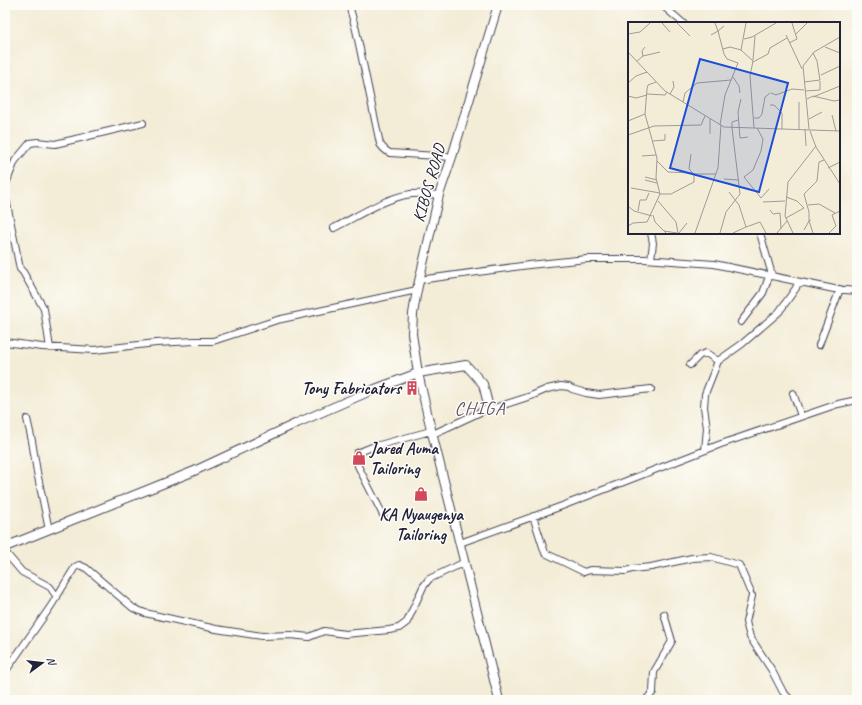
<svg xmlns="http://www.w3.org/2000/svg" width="862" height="705" viewBox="0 0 862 705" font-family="Caveat,sans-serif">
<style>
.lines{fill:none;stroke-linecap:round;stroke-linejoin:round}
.minor-casing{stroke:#414052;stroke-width:8}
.major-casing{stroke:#414052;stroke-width:10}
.minor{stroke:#fff;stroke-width:6}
.major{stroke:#fff;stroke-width:8}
.labels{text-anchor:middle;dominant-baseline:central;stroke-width:3;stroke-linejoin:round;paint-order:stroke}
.street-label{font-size:17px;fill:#22223b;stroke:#fdfcf7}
.poi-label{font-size:17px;font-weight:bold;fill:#22223b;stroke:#fdfcf7;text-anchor:end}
.quarter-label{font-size:19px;letter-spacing:1px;fill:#66536a;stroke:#fdfcf7}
.inset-road{fill:none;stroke:#9f9b98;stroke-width:1}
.view{fill:#1d4ed8;fill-opacity:0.15;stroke:#1d4ed8;stroke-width:2}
.inset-edge{fill:none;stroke:#22223b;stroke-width:2}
</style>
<rect width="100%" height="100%" fill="#fdfcf7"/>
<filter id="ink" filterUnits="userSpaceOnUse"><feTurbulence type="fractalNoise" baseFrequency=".025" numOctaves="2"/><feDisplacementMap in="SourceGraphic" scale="8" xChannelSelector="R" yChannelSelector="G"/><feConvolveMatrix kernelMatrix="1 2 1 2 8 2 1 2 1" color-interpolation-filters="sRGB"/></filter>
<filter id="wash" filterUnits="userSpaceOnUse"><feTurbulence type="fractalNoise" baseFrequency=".012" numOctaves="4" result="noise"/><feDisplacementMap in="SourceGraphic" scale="16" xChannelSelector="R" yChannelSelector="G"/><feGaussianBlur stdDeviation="0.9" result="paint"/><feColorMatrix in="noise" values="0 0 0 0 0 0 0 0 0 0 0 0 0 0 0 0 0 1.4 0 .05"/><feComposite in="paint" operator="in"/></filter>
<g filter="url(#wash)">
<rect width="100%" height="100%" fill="#f3ecd6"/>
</g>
<g filter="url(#ink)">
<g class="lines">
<defs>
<path id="minor" d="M349 5 356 30 380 144C383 148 385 151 390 153L452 157
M662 5 683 23
M5 155 9 173
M5 186 15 161 30 143 37 142 55 144 143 123
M5 194 20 269 23 272 44 309 50 348
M334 228C358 216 384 198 411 194 421 193 430 194 439 195
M760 233 772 275
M651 259 653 243 651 233
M419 280 529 265 587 259H645L714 264 834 289 857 291
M741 322 763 293 770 274
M5 342 42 347 95 350 156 343 195 341H213L277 320 417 290
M819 345 840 289
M690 365 700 355 706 353 718 361
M793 393 801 416
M27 419 32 441 37 472 49 530
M705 450 707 428 704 407 705 394 718 361 742 344 779 312 796 288 798 282
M383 515 358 466 356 457 357 453 372 447 427 432 433 434 489 408H494L531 396 547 389 561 386 569 387 572 389 586 393 599 395 651 389
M533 516 545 553 584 572 590 570 626 571 632 569 651 567 692 558 711 557 739 565 750 591
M460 543 562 506 721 444 838 404 857 400
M5 552 22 572 50 587 57 597
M752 596 746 622 750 637 771 669 783 692 791 700
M5 672 51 606 75 567 79 565 86 568 133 608 145 613 216 629 262 636 291 635 309 637 324 631 345 634 389 630 399 628 407 622 423 587 429 579 465 562
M646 700 653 692 654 672 672 641 664 614"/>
<path id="major" d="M498 5 452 157 439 195 417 290 413 314 412 334 418 373 429 421 499 700
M5 547 192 472 297 423 375 389 418 373 466 365 483 384 489 408"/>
</defs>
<use href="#minor" class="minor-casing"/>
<use href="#major" class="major-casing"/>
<use href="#minor" class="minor"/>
<use href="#major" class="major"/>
</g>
</g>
<defs>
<symbol id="building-bare" viewBox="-9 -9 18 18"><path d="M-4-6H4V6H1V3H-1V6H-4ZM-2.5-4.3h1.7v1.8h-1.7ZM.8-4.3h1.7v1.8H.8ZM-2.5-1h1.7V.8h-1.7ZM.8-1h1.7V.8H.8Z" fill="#d1495b" stroke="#fdfcf7" stroke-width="2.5" paint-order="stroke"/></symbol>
<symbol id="shop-bare" viewBox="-9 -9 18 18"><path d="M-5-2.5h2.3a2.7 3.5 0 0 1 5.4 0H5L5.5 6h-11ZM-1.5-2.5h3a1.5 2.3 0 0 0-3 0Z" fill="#d1495b" stroke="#fdfcf7" stroke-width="2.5" paint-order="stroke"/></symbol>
</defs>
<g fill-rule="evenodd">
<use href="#building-bare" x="402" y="378" width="20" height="20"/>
<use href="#shop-bare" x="349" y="448" width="20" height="20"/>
<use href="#shop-bare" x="411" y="484" width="20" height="20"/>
</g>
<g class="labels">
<g class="street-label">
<text transform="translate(429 183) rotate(-74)">KIBOS ROAD</text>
</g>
<g class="poi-label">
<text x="401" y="388">Tony Fabricators</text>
<text x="370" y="448" text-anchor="start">Jared Auma<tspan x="370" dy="20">Tailoring</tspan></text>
<text x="421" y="514" text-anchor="middle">KA Nyaugenya<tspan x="421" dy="20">Tailoring</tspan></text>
</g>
<g class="quarter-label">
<text x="480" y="408">CHIGA</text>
</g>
</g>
<g transform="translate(628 22)">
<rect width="212" height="212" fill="#f3ecd6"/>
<path class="inset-road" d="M34 1 42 10M49 1 62 14M118 1 113 28 125 39 122 54 126 106M0 12 12 10 22 1M168 12 179 1M83 13 90 9 87 1M158 13 174 47M116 17 124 15 148 1M161 21 169 17 164 1M197 25 212 31M142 26 159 16M95 27 102 25 113 28M0 30 37 69 96 105 212 109M15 34 32 30M125 38 127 14M9 39 15 34 14 29 17 25M125 40 140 32 142 26M193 53 212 44M105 55 111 64 112 71M176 60 192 58 189 39 185 31M0 61 8 54 19 50M177 69 192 68V59M143 71 148 73 164 67 176 68M19 72 37 73 39 70M42 72 46 65 45 59M0 74 8 76 19 73M185 75 212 64M113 77 110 90 112 116 120 115M179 77 185 74 206 79 212 78M55 80 57 71 69 61 103 58M142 83H146L154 91V107M204 93 208 109M126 96H131L134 92 137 75 142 71M82 97V112M181 97 194 90M0 99 17 92M92 103 97 73 110 41 99 37 96 32 90 9 96 4M129 106 135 117 133 129 125 148 116 155 133 176 141 167M171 107V80M177 107 178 124M181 107 175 44 186 30 212 15M182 109 188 125 212 162M0 113 26 104 73 103 77 94M25 119 37 118V112M14 134 28 133M29 139 40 150 64 151M200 146 212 140M66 152H88M17 155 29 158M96 157 111 158M17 158 29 161M3 166 32 171M101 170 111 183 118 205 132 200 138 211M32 172H43L66 160V152L61 147 63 132M158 175 169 179 176 186 158 196M30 179 48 200 50 211M135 180 157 179M180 183 191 182 207 191M0 184 6 189 24 194M142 188 145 192 152 191 153 207M10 189 12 178H18L21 171M25 193 27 200 38 211M183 198 181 199 185 211M0 204 5 201 19 200 32 172 28 156 29 136 17 92 19 67 20 63 28 60M176 208 181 199V190L176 172 189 159 191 140 196 138M36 209 49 211M51 211 59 201M67 211 90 146 93 103M92 211 98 190 112 172 104 106V100L110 98M105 211 118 205M149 211 159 199M165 211 157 194 160 160 188 124M201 211 208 204 204 193 212 189"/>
<path class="view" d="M72 37 160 61 131 170 42 146Z"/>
<rect width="212" height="212" class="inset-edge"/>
</g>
<rect width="862" height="705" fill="none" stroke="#fdfcf7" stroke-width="20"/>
<g transform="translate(42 663) rotate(75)" stroke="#fdfcf7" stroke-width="3" paint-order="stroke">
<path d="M0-3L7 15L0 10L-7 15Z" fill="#22223b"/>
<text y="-6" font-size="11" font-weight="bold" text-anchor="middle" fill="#22223b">N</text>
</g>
</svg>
